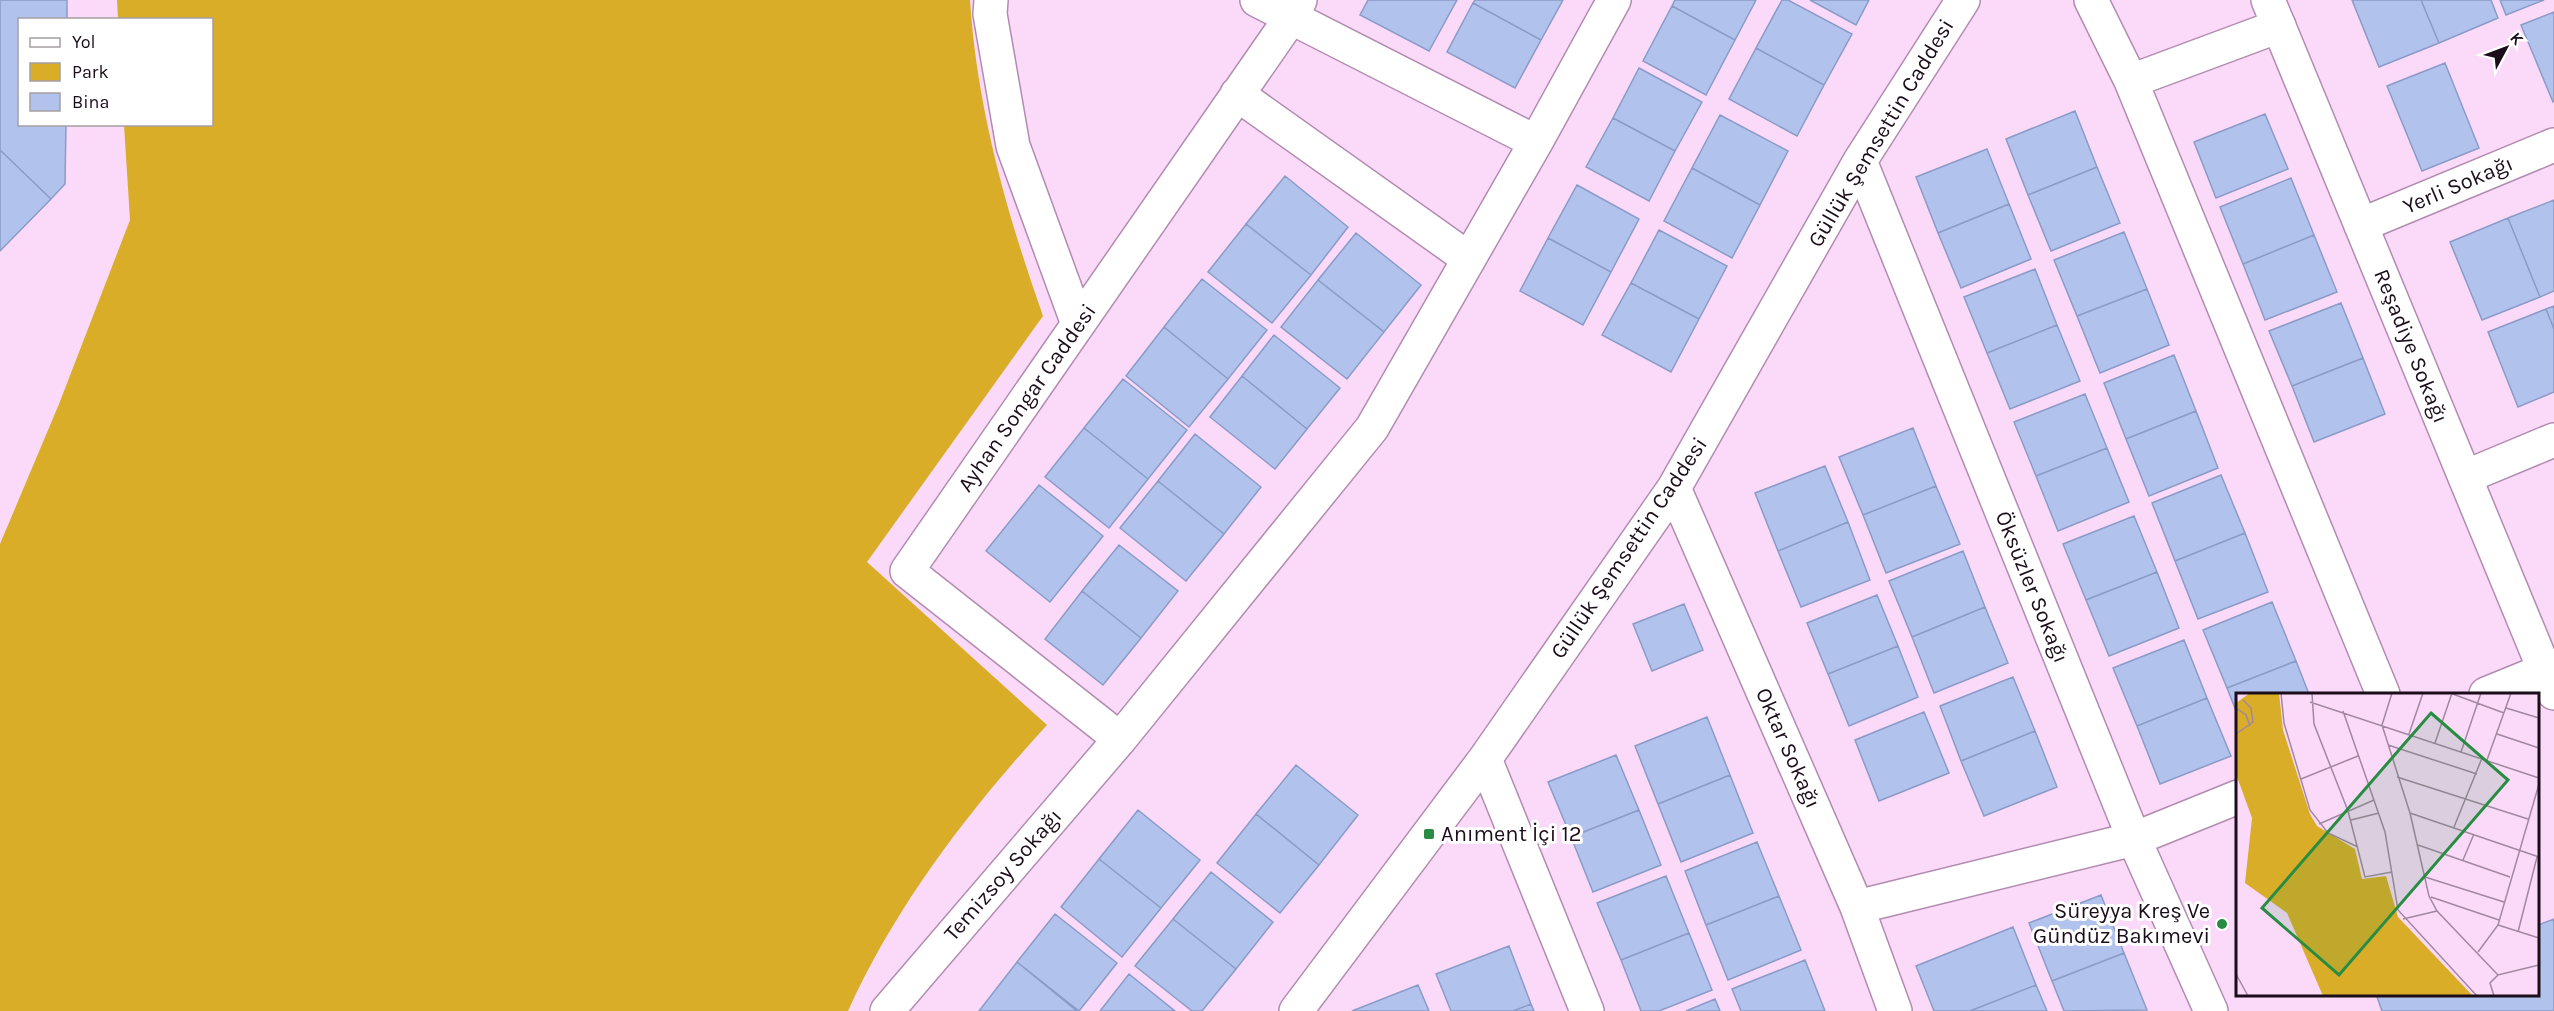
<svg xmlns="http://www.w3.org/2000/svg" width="2554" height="1011" viewBox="0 0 2554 1011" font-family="Karla,sans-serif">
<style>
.green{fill:#daad29}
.building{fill:#b1c2ec;stroke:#8a9bc7;stroke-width:1.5}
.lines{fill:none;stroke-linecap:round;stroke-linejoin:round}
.minor-casing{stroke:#b28cb0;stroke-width:36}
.tertiary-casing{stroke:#b28cb0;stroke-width:36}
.minor{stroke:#fff;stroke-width:33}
.tertiary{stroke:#fff;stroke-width:33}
.poi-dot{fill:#288d42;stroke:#fff;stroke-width:2}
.labels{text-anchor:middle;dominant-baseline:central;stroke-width:6;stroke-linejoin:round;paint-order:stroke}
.street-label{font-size:22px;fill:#1b0d1a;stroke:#fff}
.poi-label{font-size:22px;fill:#1b0d1a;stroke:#fff;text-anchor:start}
.inset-road{fill:none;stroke:#a188a0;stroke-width:1.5}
.view{fill:#288d42;fill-opacity:0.15;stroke:#288d42;stroke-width:3}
.inset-edge{fill:none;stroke:#1b0d1a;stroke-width:3}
</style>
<rect width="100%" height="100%" fill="#fbdaf9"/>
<path class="green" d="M117 0H970C977 109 1007 214 1043 316L867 562 1047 725C969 810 896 905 848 1011H0V544L59 404 130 220 124 125 212 124V20L118 19Z"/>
<path class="building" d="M0 0H67V20H20V124H66L65 184 51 199 0 150Z
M1368 0H1457L1429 51 1360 15Z
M1475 0H1563L1541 40 1473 3Z
M1675 0H1756L1735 40 1672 6Z
M1782 0H1788L1852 34 1824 85 1756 48Z
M1810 0H1869L1856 25Z
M2352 0H2421L2439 43 2379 67Z
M2421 0H2491L2498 18 2439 43Z
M2500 0H2544L2506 15Z
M1473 3 1541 40 1515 88 1447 52Z
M1672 6 1735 40 1706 95 1643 61Z
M2554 12V101L2553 102 2521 25Z
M1756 48 1824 85 1797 136 1729 99Z
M2445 63 2479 148 2422 171 2387 86Z
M1639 68 1702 102 1675 151 1613 118Z
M2075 111 2097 167 2028 195 2006 139Z
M2265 114 2288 169 2216 198 2194 142Z
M1720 115 1788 151 1760 205 1692 168Z
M1613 118 1675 151 1649 201 1586 167Z
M1987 149 2009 204 1938 233 1916 177Z
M0 150 51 199 0 251Z
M2097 167 2120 223 2051 251 2028 195Z
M1692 168 1760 205 1732 258 1664 221Z
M1285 176 1348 227 1311 275 1246 224Z
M2291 178 2314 235 2243 264 2220 207Z
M1577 185 1639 219 1611 272 1548 238Z
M2554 200V291L2540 297 2508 218Z
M2009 204 2031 259 1961 288 1938 233Z
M2508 218 2540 297 2482 320 2450 242Z
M1246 224 1311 275 1272 323 1208 272Z
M1659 230 1727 266 1699 319 1631 283Z
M2124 232 2147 289 2077 316 2054 260Z
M1356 233 1421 285 1384 332 1318 280Z
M2314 235 2337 292 2265 320 2243 264Z
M1548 238 1611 272 1583 325 1520 291Z
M2035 269 2057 325 1987 353 1964 297Z
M1202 279 1267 330 1228 379 1164 327Z
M1318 280 1384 332 1347 379 1281 327Z
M1631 283 1699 319 1671 372 1602 335Z
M2147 289 2169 345 2100 373 2077 316Z
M2341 303 2363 358 2292 386 2269 331Z
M2554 306V329L2546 309Z
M2546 309 2554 329V392L2518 407 2488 332Z
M2057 325 2080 381 2010 409 1987 353Z
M1164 327 1228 379 1189 427 1126 376Z
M1274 335 1340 388 1307 429 1242 376Z
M2174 355 2196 411 2126 439 2104 383Z
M2363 358 2385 414 2314 442 2292 386Z
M1242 376 1307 429 1275 469 1210 417Z
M1123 379 1187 430 1148 479 1084 428Z
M2085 394 2107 448 2036 476 2014 422Z
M2196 411 2218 468 2149 496 2126 439Z
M1084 428 1148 479 1109 528 1045 477Z
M1913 428 1936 486 1863 515 1839 457Z
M1195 434 1261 487 1224 534 1158 481Z
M2107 448 2129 502 2058 531 2036 476Z
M1825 466 1848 522 1778 551 1755 493Z
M2221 475 2245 533 2175 561 2152 503Z
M1158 481 1224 534 1186 581 1120 528Z
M1039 485 1103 536 1050 602 986 551Z
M1936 486 1960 544 1886 573 1863 515Z
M2134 516 2157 572 2086 600 2063 544Z
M1848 522 1870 580 1801 607 1778 551Z
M2245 533 2268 592 2198 619 2175 561Z
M1119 545 1178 591 1141 638 1082 591Z
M1963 551 1985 607 1912 637 1889 581Z
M2157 572 2179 628 2109 656 2086 600Z
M1082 591 1141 638 1103 685 1045 639Z
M1877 595 1898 646 1828 674 1807 623Z
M2272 602 2296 661 2227 688 2203 630Z
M1684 604 1703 650 1652 671 1633 624Z
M1985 607 2008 663 1934 693 1912 637Z
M2184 640 2207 698 2137 726 2113 668Z
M1898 646 1918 697 1849 726 1828 674Z
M2296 661 2309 694H2238V716L2227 688Z
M2013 677 2035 731 1961 761 1940 706Z
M2207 698 2231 756 2160 784 2137 726Z
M1924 712 1949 773 1879 801 1855 740Z
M1707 717 1730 775 1658 804 1635 746Z
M2035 731 2057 787 1984 816 1961 761Z
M1616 755 1639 810 1571 837 1548 782Z
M1296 765 1358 815 1319 865 1256 814Z
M1730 775 1753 833 1681 862 1658 804Z
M1138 810 1200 860 1161 908 1099 859Z
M1639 810 1661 865 1593 892 1571 837Z
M1256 814 1319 865 1280 913 1217 863Z
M1757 842 1779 896 1706 925 1685 871Z
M1099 859 1161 908 1122 957 1061 907Z
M1211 872 1273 922 1236 969 1173 919Z
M1666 876 1689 933 1621 960 1597 903Z
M2101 895 2124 953 2052 981 2029 923Z
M1779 896 1801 950 1728 980 1706 925Z
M1055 914 1117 963 1079 1011 1017 962Z
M1173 919 1236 969 1202 1011H1192L1135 966Z
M2554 919V1011H2382L2376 994H2538V925Z
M2013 927 2036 985 1970 1011H1934L1916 966Z
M1689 933 1712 990 1659 1011H1641L1621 960Z
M1509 946 1531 1004 1513 1011H1451L1436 974Z
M2124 953 2147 1010 2064 1011 2052 981Z
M1805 960 1825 1011H1741L1732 989Z
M1017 962 1077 1011H979Z
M1129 974 1175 1011H1100Z
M1418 985 1429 1011H1352Z
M2036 985 2047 1011H1970Z
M1715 999 1720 1011H1686Z
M1531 1004 1534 1011H1513Z"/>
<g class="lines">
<defs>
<path id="minor" d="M991 0 990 14 1013 146 1078 324
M1257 0 1536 142
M2091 0 2131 81 2383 694
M2131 81 2279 26
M1237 94 1469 259
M1860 161 2134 839 2211 1011
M2361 225 2554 145
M2465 477 2554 440
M1674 488 1857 907 1895 1011
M2486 694 2545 670
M1120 739 907 571 1292 16 1300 0
M1485 759 1587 1011
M1857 907 2134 839 2238 797
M887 1011 1120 739 1372 428 1536 142 1614 0
M1296 1011 1485 759 1674 488 1860 161 1963 0"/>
<path id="tertiary" d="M2268 0 2554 693"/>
</defs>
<use href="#minor" class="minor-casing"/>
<use href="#tertiary" class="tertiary-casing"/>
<use href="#minor" class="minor"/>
<use href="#tertiary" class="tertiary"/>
</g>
<g class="poi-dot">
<rect x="1423" y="828" width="12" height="12" rx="3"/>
<circle cx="2222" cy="924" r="6"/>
</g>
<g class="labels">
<g class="street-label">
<text transform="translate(1881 133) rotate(-59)">Güllük Şemsettin Caddesi</text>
<text transform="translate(2458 185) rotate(-23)">Yerli Sokağı</text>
<text transform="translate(2411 346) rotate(68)">Reşadiye Sokağı</text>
<text transform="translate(1027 398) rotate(-55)">Ayhan Songar Caddesi</text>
<text transform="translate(1629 548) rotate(-56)">Güllük Şemsettin Caddesi</text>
<text transform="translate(2032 587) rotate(68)">Öksüzler Sokağı</text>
<text transform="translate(1788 748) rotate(66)">Oktar Sokağı</text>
<text transform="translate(1003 875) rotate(-49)">Temizsoy Sokağı</text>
</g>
<g class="poi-label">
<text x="1441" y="834">Anıment İçi 12</text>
<text x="2210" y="911" text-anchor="end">Süreyya Kreş Ve<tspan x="2210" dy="25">Gündüz Bakımevi</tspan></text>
</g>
</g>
<g transform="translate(2236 693)">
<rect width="303" height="303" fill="#fbdaf9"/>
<path d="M14 0H43L47 37 74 121 81 133 119 156 126 186 150 183 162 224 237 303H87L51 220 9 190 16 125 0 81V10Z" fill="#daad29"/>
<path class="inset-road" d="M45 0 48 30 74 117 92 140 122 154M76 0 78 31 112 118 129 184 156 179M156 0 146 32 174 120 193 203 201 218 262 282 303 272M214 0 268 20M74 9 303 85M0 15 10 22 14 33M270 15 303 25M107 18 149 139 162 217 241 303M0 41 17 29 15 15 7 7M173 41 187 0M261 41 303 55M199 50 216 0M152 52 241 81M225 59 245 0M251 67 275 0M161 84 292 126M65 86 122 63M174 120 303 164M115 127 143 120M83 131 138 107M218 134 246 65M182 152 274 184M227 167 238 141M189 184 268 209M195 204 263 227M167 226 201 218M262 232 303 245M282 239 301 164M242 259 262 232 303 91M0 281 12 303M258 303 254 290 262 282"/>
<path class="view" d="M195 20 272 87 103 282 26 215Z"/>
<rect width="303" height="303" class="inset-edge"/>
</g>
<rect x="18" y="18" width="195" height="108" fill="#ffffff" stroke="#a49ea3" stroke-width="1.5"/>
<rect x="30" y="38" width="30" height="9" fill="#ffffff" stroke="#a49ea3" stroke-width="1.5"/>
<text x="72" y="48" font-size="18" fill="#1b0d1a">Yol</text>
<rect x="30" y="63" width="30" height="18" fill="#daad29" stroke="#a49ea3" stroke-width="1.5"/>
<text x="72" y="78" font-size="18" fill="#1b0d1a">Park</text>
<rect x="30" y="93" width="30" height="18" fill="#b1c2ec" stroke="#a49ea3" stroke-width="1.5"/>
<text x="72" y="108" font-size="18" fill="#1b0d1a">Bina</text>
<g transform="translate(2506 48) rotate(49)" stroke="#ffffff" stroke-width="4.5" paint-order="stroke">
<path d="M0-4.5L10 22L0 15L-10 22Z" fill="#1b0d1a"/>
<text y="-9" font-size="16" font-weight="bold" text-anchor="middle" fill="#1b0d1a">K</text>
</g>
</svg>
